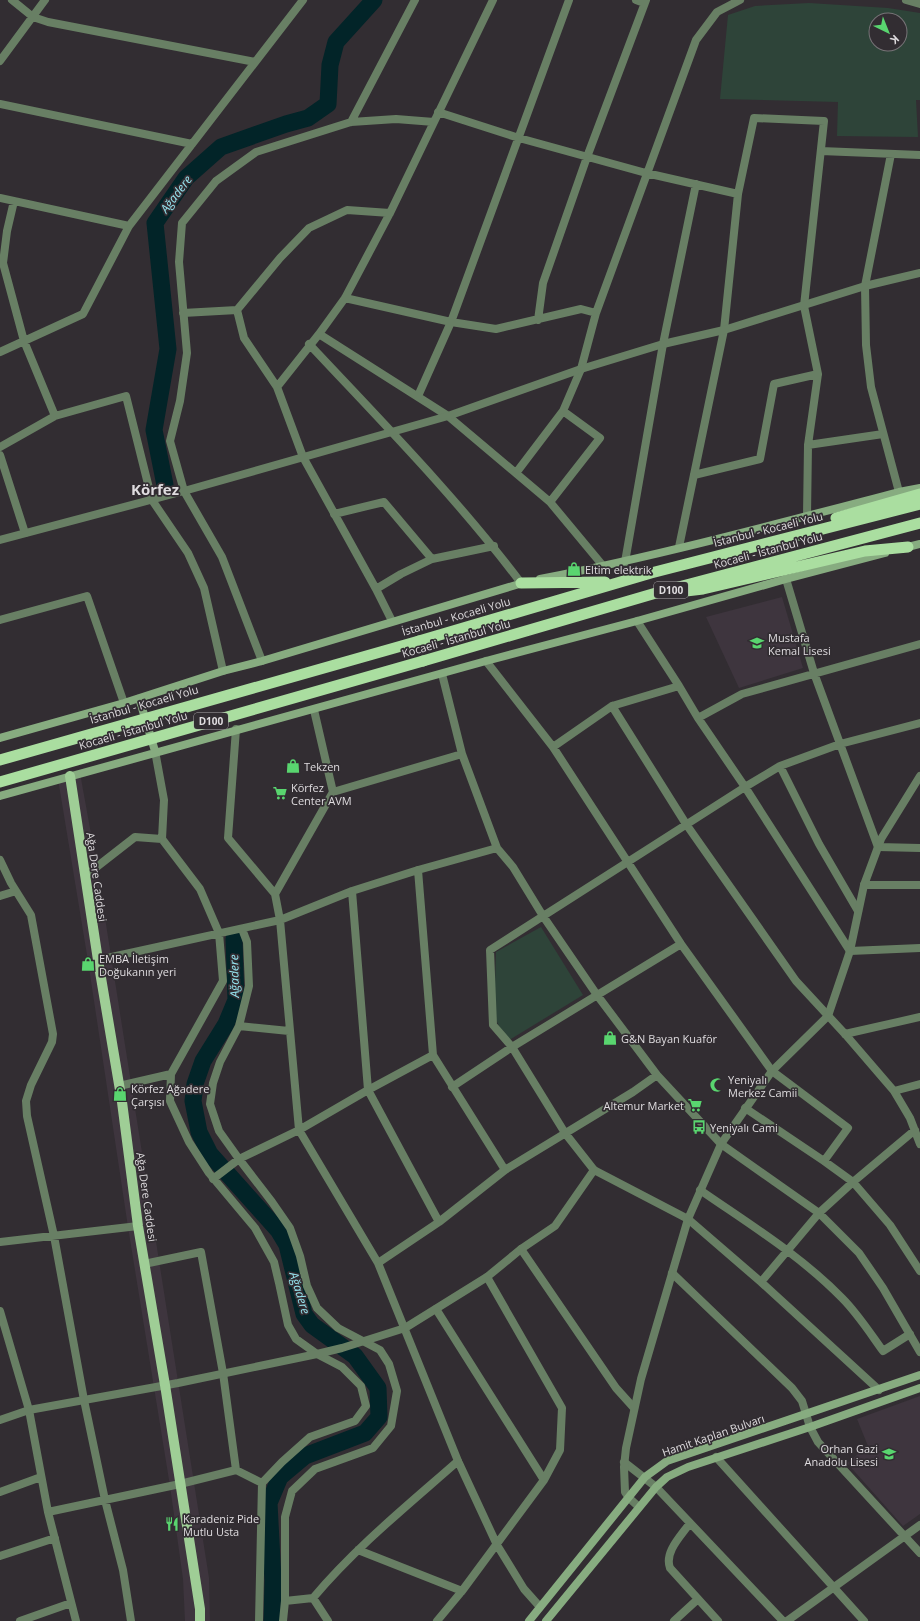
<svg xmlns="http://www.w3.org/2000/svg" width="920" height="1621" viewBox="0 0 920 1621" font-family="'Open Sans',sans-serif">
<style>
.built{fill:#3e353e}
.green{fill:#2e4439;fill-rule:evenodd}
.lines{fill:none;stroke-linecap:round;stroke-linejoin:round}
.river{stroke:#022428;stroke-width:17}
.minor{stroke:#687f64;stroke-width:8}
.tertiary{stroke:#687f64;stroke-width:8}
.secondary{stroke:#87ac80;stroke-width:8}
.primary{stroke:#9fce96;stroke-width:10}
.trunk{stroke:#aadea0;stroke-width:11}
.trunk-bridge{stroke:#aadea0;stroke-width:11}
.labels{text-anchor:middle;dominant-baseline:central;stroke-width:3.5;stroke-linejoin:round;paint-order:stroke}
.shield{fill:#322d32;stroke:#aba8ab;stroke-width:1}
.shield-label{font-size:10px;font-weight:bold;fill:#dfdcdf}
.street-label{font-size:11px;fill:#dfdcdf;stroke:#322d32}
.poi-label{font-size:11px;fill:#dfdcdf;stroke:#322d32;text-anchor:start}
.water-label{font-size:12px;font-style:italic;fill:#96e5f0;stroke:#322d32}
.district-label{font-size:15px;font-weight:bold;fill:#dfdcdf;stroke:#322d32}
</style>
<rect width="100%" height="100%" fill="#322d32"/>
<path class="built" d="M782 597 803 668 739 688 706 617Z
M80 773 97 867 209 1578 210 1621H185L183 1579 170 1486 128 1227 88 961 58 779Z
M920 1396V1514L903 1526 847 1463 868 1446 857 1419Z"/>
<path class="green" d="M809 3 888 8 920 13V100H916L918 137 837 136 838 102 720 99 728 15 755 6ZM876 20H900V44H876Z
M541 927 583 995 506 1042 494 1015 496 952Z"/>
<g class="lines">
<path class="river" d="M165 485 154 430 168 349 155 223 186 178 221 147 286 124 308 118 328 104 330 65 336 42 374 0
M234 939 236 1000 226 1024 203 1061 195 1084 193 1101 199 1132 210 1154 278 1230 287 1245 304 1314 312 1325 355 1356 378 1388 379 1417 365 1433 305 1456 280 1477 269 1503 273 1580 272 1621"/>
<path class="minor" d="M12 0 33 17 48 22 255 62
M636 0 644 3
M906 0 920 4
M0 61 45 0
M0 104 192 144
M438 112 519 138 646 173 738 194
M351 122 415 0
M821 151 920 155
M891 154 865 286 866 345 871 387 899 492
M0 198 129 226
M14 201 7 231 3 263 24 341 55 416
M345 298 451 322 496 329 581 309 596 313
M183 313 237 310
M538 320 543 283 587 157 646 0
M319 334 448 416 550 502 604 567
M309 344C382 422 457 498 521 583
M0 352 83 314 129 226 303 0
M277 387 244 338 237 310 280 258 309 228 347 210 390 213
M418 396 451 322 569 0
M808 445 883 434
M0 447 55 416 126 396 152 500 188 553 204 588 223 671
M0 455 25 533
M516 473 563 411 581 369 596 313 696 40 717 12 740 0
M694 475 760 459 774 384 818 374
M550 502 600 438 563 411
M334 514 384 502 432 559
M679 547 724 330 738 194 754 118 824 121 804 306 818 374 808 445 807 516
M625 562 663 344 696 184
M786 579 814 673 878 847 920 848
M376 589 401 574 432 559 494 546
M0 620 87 596 124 703
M392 621 376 589 303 457 277 387 319 334 345 298 390 213 493 0
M637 621 679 686 698 718 745 787 850 951 920 948
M262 661 222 557 184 491 170 441 180 401 187 353 179 262 182 223 216 181 256 152 351 122 396 119 434 122
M486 661 553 747 681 944 772 1071 848 1128 824 1161
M442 674 462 754 497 848 513 867 543 916 597 995 657 1075 721 1144 819 1213 859 1253 883 1288 920 1352
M612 706 686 824 796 981 845 1034 894 1091 910 1118 920 1144
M314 710 333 792 275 894 280 920 299 1130 378 1263 458 1461 497 1545 524 1589 540 1607
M698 718 742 694 920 644
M236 729 228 838 275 894
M553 747 612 706 679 686
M155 751 164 800 162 839
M780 766 819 844 858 911
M333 792 462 754
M0 860 11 883 31 915 53 1034 52 1042 31 1085 26 1101 27 1116 54 1236 84 1400 105 1500 123 1570 131 1621
M418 870 433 1055 505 1170
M85 876 135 837 162 839 200 889 219 933 223 981 171 1074 170 1101 189 1142 209 1173 255 1228 274 1262 279 1283 288 1325 296 1339 317 1354 342 1367 361 1386 366 1406 355 1421 310 1437 282 1462 262 1483 259 1621
M864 885H920
M352 891 368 1090 439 1222
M0 896 16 891
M242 929 247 942 249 986 239 1026 220 1062 213 1083 210 1104 219 1131 239 1159 272 1202 290 1228 300 1256 307 1286 317 1308 338 1328 380 1350 389 1364 397 1391 391 1426 373 1448 315 1469 292 1491 285 1517V1601L283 1621
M98 960 280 920 352 891 418 870 497 848
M239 1026 289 1031
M845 1034 920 1017
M119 1086 171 1074
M452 1087 512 1047 681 944
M894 1091 920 1084
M745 1108 824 1161 853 1182 890 1225 920 1271
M594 1170 565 1133 512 1047 493 1025 490 950 745 787 780 766 840 744 920 723
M213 1179 239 1159 299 1130 368 1090 433 1055
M700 1190C749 1224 800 1255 842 1298 858 1314 870 1333 883 1351L910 1334
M688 1219 761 1282 879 1390
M0 1242 138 1226
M521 1249 616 1388 634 1408
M378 1263 439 1222 505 1170 633 1092 657 1075
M144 1264 201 1252 223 1373 236 1470
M672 1273 792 1388 802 1401 810 1427 818 1442 920 1553
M761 1282 819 1213 853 1182 915 1130
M436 1309 544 1480
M0 1311 29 1410 48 1512 76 1621
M716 1457 864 1621
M624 1462 656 1487 783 1621
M0 1492 41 1477
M48 1512 180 1484 236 1470 262 1483
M690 1523C681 1536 664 1552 670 1568L718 1621
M358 1550 462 1591
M0 1556 55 1538
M313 1598C356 1547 408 1505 458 1461
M285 1601 313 1598 328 1621
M20 1621 71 1603
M437 1621 462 1591 544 1480 560 1450 562 1408 487 1277
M674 1621 698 1599
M787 1621 920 1525"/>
<path class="tertiary" d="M0 540 184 491 448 416 581 369 663 344 724 330 865 286 920 273
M0 1420 29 1410 178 1383 317 1354 342 1348 405 1328 487 1277 521 1249 555 1226 594 1170 688 1219
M639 1507 629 1498 625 1492 624 1467 626 1448 641 1379 688 1219 721 1144 772 1071 828 1016 850 951 864 885 881 839 920 776"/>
<path class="secondary" d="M904 548 920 544
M540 579C661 555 780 523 899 492L920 488
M139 698 155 751
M0 738 124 703 223 671 262 661 526 582
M0 796 486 661 637 621 786 579 885 553
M529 1621 645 1477 667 1461 920 1375
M546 1621 656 1487 667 1477 688 1467 810 1427 920 1388"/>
<path class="primary" d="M70 776 98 960 122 1102 138 1226 165 1385 200 1609V1621"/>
<path class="trunk" d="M836 518 920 494
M521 583 605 582
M686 591 703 589 865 551 908 547
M419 641 651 573 920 504
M423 661 656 593 920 523"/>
<path class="trunk-bridge" d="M0 760 419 641
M0 782 423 661"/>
</g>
<defs>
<symbol id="shop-bare" viewBox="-9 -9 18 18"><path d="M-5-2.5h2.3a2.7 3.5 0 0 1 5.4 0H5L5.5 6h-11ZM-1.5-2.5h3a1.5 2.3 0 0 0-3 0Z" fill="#59d56f" stroke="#322d32" stroke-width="2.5" paint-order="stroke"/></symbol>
<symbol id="school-bare" viewBox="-9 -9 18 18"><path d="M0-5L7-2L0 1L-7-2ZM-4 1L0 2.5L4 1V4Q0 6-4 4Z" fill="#59d56f" stroke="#322d32" stroke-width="2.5" paint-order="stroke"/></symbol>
<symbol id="supermarket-bare" viewBox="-9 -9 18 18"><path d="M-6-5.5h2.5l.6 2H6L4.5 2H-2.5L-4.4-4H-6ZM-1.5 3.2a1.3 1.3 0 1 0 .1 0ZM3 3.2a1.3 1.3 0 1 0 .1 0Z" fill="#59d56f" stroke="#322d32" stroke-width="2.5" paint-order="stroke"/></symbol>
<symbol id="mosque-bare" viewBox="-9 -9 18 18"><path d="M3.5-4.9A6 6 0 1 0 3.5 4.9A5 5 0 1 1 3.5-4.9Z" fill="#59d56f" stroke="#322d32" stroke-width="2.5" paint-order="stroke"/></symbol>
<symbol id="bus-bare" viewBox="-9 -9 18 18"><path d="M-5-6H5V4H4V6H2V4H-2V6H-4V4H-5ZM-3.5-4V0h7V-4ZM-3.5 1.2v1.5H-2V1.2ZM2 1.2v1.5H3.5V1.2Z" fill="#59d56f" stroke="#322d32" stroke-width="2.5" paint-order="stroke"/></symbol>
<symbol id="restaurant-bare" viewBox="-9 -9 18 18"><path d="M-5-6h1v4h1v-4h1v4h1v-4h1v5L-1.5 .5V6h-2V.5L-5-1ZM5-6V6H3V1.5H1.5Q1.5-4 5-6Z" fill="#59d56f" stroke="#322d32" stroke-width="2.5" paint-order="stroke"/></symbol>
</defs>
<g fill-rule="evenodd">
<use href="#shop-bare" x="564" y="559" width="20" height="20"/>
<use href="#school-bare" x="747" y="633" width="20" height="20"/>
<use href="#shop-bare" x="283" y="756" width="20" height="20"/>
<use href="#supermarket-bare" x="270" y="783" width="20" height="20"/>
<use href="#shop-bare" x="78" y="954" width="20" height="20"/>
<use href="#shop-bare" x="600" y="1028" width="20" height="20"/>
<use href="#mosque-bare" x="707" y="1075" width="20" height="20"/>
<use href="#shop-bare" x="110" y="1084" width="20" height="20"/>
<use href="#supermarket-bare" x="685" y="1095" width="20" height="20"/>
<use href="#bus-bare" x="689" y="1117" width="20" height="20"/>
<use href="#school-bare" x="879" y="1444" width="20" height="20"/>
<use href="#restaurant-bare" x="162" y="1514" width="20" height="20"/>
</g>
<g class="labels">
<g class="shield">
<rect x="654" y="582" width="34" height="16" rx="3"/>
<rect x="194" y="713" width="34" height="16" rx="3"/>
</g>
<g class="shield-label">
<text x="671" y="590">D100</text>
<text x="211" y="721">D100</text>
</g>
<g class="street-label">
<text transform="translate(768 529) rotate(-14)">İstanbul - Kocaeli Yolu</text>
<text transform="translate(768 550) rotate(-15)">Kocaeli - İstanbul Yolu</text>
<text transform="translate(456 616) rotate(-16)">İstanbul - Kocaeli Yolu</text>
<text transform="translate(456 638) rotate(-16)">Kocaeli - İstanbul Yolu</text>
<text transform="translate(144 704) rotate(-16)">İstanbul - Kocaeli Yolu</text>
<text transform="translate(133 730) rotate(-16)">Kocaeli - İstanbul Yolu</text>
<text transform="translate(97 877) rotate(82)">Ağa Dere Caddesi</text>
<text transform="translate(147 1197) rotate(82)">Ağa Dere Caddesi</text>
<text transform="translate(713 1435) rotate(-19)">Hamit Kaplan Bulvarı</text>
</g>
<g class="poi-label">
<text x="585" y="569">Eltim elektrik</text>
<text x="768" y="637">Mustafa<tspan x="768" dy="13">Kemal Lisesi</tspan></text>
<text x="304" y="766">Tekzen</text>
<text x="291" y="787">Körfez<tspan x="291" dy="13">Center AVM</tspan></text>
<text x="99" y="958">EMBA İletişim<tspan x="99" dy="13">Doğukanın yeri</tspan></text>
<text x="621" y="1038">G&amp;N Bayan Kuaför</text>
<text x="728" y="1079">Yeniyalı<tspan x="728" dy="13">Merkez Camii</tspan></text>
<text x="131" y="1088">Körfez Ağadere<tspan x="131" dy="13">Çarşısı</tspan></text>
<text x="684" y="1105" text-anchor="end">Altemur Market</text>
<text x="710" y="1127">Yeniyalı Cami</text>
<text x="878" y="1448" text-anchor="end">Orhan Gazi<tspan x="878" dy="13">Anadolu Lisesi</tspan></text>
<text x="183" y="1518">Karadeniz Pide<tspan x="183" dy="13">Mutlu Usta</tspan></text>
</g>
<g class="water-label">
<text transform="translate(176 194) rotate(-53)">Ağadere</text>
<text transform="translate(234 976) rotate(-91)">Ağadere</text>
<text transform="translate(300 1293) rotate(73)">Ağadere</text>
</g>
<g class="district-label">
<text x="155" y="489">Körfez</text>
</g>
</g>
<g transform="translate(888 32) rotate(137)"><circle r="19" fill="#322d32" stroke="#777377"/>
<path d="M0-3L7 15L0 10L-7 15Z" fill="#59d56f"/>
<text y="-6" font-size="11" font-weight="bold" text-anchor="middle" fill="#dfdcdf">K</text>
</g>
</svg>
